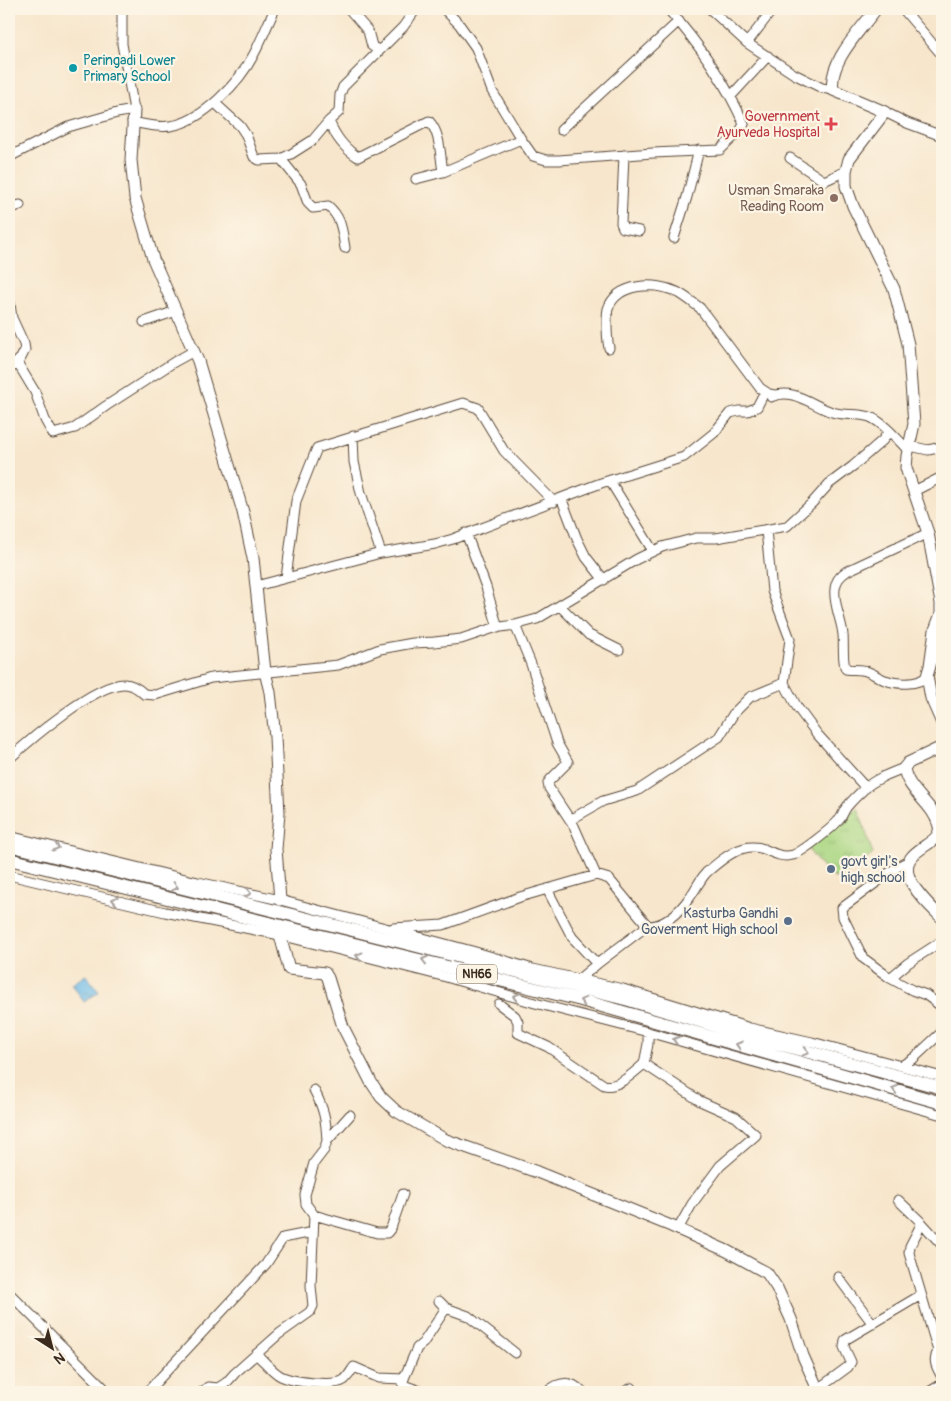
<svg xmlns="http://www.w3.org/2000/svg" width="951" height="1401" viewBox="0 0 951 1401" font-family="Pangolin,sans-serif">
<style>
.park{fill:url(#park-tufts);stroke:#738050}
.water{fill:url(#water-ripples);stroke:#567384}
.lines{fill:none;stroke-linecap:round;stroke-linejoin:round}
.minor-casing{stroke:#574638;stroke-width:11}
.major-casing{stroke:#574638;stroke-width:13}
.highway-casing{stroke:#574638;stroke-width:14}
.minor{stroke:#fff;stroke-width:9}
.major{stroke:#fff;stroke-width:11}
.highway{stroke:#fff;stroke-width:12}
.oneway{stroke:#a79f9a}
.culture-dot{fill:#0f9aa8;stroke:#fcf5e5;stroke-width:2}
.health-dot{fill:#e0444e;stroke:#fcf5e5;stroke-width:2}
.education-dot{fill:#8d6e63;stroke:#fcf5e5;stroke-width:2}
.service-dot{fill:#5c6f8a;stroke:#fcf5e5;stroke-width:2}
.labels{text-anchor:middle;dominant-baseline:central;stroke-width:4.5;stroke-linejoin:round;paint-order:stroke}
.shield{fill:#fcf5e5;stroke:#75675a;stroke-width:1}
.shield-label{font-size:12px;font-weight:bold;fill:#3b2a1e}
.culture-label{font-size:14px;fill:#0d838f;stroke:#fcf5e5;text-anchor:start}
.health-label{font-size:14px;fill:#be3a42;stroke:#fcf5e5;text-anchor:end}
.education-label{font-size:14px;fill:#785e54;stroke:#fcf5e5;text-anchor:end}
.service-label{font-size:14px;fill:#4e5e75;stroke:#fcf5e5;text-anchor:start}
</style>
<defs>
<pattern id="park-tufts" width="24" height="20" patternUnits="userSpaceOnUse" patternTransform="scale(1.25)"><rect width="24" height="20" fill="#abd783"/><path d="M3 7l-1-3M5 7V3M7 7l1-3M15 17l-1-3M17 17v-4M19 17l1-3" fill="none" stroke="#94b971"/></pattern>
<pattern id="water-ripples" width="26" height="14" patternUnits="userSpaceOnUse" patternTransform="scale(1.25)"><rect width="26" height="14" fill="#70bce9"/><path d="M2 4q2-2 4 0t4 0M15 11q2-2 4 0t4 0" fill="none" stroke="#5d99bc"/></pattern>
</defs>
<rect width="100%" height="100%" fill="#fcf5e5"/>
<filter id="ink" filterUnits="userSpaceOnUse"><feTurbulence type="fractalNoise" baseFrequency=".02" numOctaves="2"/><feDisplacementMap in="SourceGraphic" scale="10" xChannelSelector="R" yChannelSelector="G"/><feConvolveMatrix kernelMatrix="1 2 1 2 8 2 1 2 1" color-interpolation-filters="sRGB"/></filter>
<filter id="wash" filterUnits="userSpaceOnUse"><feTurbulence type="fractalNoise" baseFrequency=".0096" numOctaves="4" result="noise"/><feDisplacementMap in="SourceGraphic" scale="20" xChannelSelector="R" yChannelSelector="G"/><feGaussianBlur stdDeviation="1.12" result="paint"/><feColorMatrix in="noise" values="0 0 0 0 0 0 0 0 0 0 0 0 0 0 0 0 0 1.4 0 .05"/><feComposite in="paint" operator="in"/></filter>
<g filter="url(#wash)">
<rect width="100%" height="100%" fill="#f7e6cc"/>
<path class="park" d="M858 808 873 854 855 868 835 878 827 873 807 848Z"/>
<path class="water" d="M86 975 99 992 84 1002 72 984Z"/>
</g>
<g filter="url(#ink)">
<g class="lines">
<defs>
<path id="minor" d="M349 9 368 31 372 46 378 50
M444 9 459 24 476 48 492 91 521 139 533 156 546 160H559L653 153 720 150 741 130 744 124C725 81 699 44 668 9
M710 9 747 43 794 74 822 88 833 90
M903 9 942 55
M747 43 773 9
M731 96 768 56
M215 103 240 126 246 135 254 157 259 160 281 159 291 154 313 140 329 121C335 136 345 149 358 157L429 121C441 134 440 155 443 172
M885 112 907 123 942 136
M329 121 339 112 340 95 343 87 403 27 416 9
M132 122C144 124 158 128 170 126 202 122 240 82 254 54 262 39 268 23 275 9
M561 130 679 21
M624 155 621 223 623 228 639 231
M9 157 68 127 117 113 134 110 122 44V9
M790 158 824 181 846 171
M281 159 301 184 308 203 313 208 328 206C342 218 342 231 345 248
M416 179 443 172 521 139
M9 209 20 205
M674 238 687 197 699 150
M9 297 12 318 24 344 25 350 21 358 9 370
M144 322 176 311
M609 348C607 339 607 333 607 324 607 319 607 313 608 309 617 282 656 282 677 292 685 296 692 302 700 308L760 388 769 394 775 395
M17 362 35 392 45 420 53 434 75 428 106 406 174 362 194 351
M771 397C793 387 811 405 832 412 844 416 858 413 870 417 883 422 898 440 908 450
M353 436 354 462 361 493 381 553
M910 446 928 450 942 447
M610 481 653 551
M914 491 942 477
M562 500 577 539 586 557 604 580
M766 530 772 591 790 639 784 683 797 707 817 734 866 788
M466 533 486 587 498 628
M286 578 296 501 317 448 463 403 478 408 504 451 554 502
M256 586 381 553 435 544 453 539 601 483 684 457 714 433 730 413 739 411H748L757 407 762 397
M560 606 589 635 619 650
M515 625 531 664 557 743 568 762 550 780 548 783 549 788 574 826 596 875
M927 676C918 686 896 684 885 680 877 677 870 671 862 670 857 669 851 670 846 669 842 663 844 644 843 635 842 621 833 604 835 589 836 580 840 576 847 571L928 533
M9 759C31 739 95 684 124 684 132 684 139 689 144 694L155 695 211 678 338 665 380 649 413 643 434 642 461 639 494 628 515 625 537 619 637 559 662 547 696 538H716L787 526 812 503 829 484 853 466 883 440 889 431
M570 820 603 801 637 791 719 737 734 713 750 697 784 683
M9 836 198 882 280 900 472 951 533 969 623 989 750 1028 812 1042 942 1077
M909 861 897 867 842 908 843 917 863 958 890 978 912 990 926 995 942 1007
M9 875 165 912 280 935 446 977 535 1003 648 1032 942 1115
M547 889 572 937 597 964 639 932 648 926
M393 928 443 925 520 897 596 875 609 879 648 926C666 926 680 911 690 897 696 889 700 879 707 872 722 859 742 841 764 849 773 853 782 858 793 855 802 852 831 829 838 821 842 818 843 812 846 808 851 801 858 795 864 789 875 779 891 773 904 768
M890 978 908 963 942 941
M579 979 597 964
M499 1004 515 1016 518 1022V1033L548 1047 604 1085C618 1089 634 1072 644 1064
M648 1032V1044L644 1064 700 1101 736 1117 756 1135 720 1166 692 1204 678 1229
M901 1066 914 1058 942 1032
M314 1090C324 1109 326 1119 327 1141
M898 1200 922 1223 942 1245
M314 1215 377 1233H387L391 1228 403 1194
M922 1223 910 1246 909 1253 938 1351C932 1361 937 1368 942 1377
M838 1277 873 1324
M9 1293 108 1392
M439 1301 446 1308
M256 1354C264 1361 271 1370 279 1375 290 1382 334 1387 344 1380 348 1377 351 1371 354 1367L379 1378 404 1379
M818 1389 848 1367 851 1362 844 1347 845 1340 921 1295
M147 1392 266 1264 283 1238 313 1232
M202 1392 208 1387 218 1388 227 1382 235 1373 279 1334 310 1312 313 1306 311 1286 314 1215 306 1204 305 1195 314 1163 324 1150 327 1141 350 1115
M423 1392 406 1386 402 1383 417 1348 423 1343 446 1308 468 1316 515 1353
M547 1392C559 1381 571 1380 582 1392
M624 1392 632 1388 635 1392
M929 1392 942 1384"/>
<path id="major" d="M876 9C860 31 828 62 833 90L885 112 849 159 846 171V186L853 206 894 289 908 344 914 424 907 456 906 468 928 533 941 603V614L935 630 930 666 927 676 931 698 942 723
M134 110 131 160 135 198 153 259 198 361 243 512 253 558 265 672 270 692 275 737 279 813 276 849 280 900
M942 747 908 763 904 768C907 791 934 804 939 826 944 846 898 848 909 877 913 890 932 908 942 918
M280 935 289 969 325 973 328 978 343 1027 371 1082 381 1097 396 1111 446 1140 537 1172 671 1226 727 1251 767 1273 777 1288 791 1319 803 1356 819 1392"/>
<path id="highway" d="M9 845 413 945 629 1000 746 1035 942 1088
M9 859 581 1000 942 1103"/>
</defs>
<use href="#minor" class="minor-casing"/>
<use href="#major" class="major-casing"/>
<use href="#highway" class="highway-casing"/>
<use href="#minor" class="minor"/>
<use href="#major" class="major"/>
<use href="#highway" class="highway"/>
</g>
<defs><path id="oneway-chevron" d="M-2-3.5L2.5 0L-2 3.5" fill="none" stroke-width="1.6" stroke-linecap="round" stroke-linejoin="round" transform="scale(1.25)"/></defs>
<g class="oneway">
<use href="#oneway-chevron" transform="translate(56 847) rotate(15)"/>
<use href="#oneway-chevron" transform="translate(175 887) rotate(14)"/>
<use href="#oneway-chevron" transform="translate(248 893) rotate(12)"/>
<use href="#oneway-chevron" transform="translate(115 900) rotate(-167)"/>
<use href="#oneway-chevron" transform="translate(359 956) rotate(-165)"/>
<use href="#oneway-chevron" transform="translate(425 960) rotate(-166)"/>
<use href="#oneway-chevron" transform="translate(516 997) rotate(-163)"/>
<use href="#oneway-chevron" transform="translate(583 1001) rotate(-165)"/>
<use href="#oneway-chevron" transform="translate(676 1040) rotate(-164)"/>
<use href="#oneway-chevron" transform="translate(739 1045) rotate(-164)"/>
<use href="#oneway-chevron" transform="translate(806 1052) rotate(15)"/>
<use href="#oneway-chevron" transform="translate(895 1089) rotate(-164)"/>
</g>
</g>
<circle class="culture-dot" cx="73" cy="68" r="5"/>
<path class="health-dot" d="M828.5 116.5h5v5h5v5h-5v5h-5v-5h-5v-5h5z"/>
<circle class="education-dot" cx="834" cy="198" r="5"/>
<g class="service-dot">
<circle cx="831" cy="869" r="5"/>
<circle cx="788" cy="921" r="5"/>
</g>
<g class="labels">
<rect class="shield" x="457" y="964.5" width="40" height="19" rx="4"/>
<g class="shield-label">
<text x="477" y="974">NH66</text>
</g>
<g class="culture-label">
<text x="83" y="60">Peringadi Lower<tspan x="83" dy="16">Primary School</tspan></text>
</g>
<g class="health-label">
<text x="820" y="116">Government<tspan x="820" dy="16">Ayurveda Hospital</tspan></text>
</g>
<g class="education-label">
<text x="824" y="190">Usman Smaraka<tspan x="824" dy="16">Reading Room</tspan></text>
</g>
<g class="service-label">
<text x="841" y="861">govt girl's<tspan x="841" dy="16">high school</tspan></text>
<text x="778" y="913" text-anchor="end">Kasturba Gandhi<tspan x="778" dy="16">Goverment High school</tspan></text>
</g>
</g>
<rect width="951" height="1401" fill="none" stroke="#fcf5e5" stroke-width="30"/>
<g transform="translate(52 1348) rotate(144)" stroke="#fcf5e5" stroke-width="4" paint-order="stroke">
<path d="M0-4L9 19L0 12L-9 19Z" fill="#3b2a1e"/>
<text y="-8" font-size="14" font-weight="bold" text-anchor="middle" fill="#3b2a1e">N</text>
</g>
</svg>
